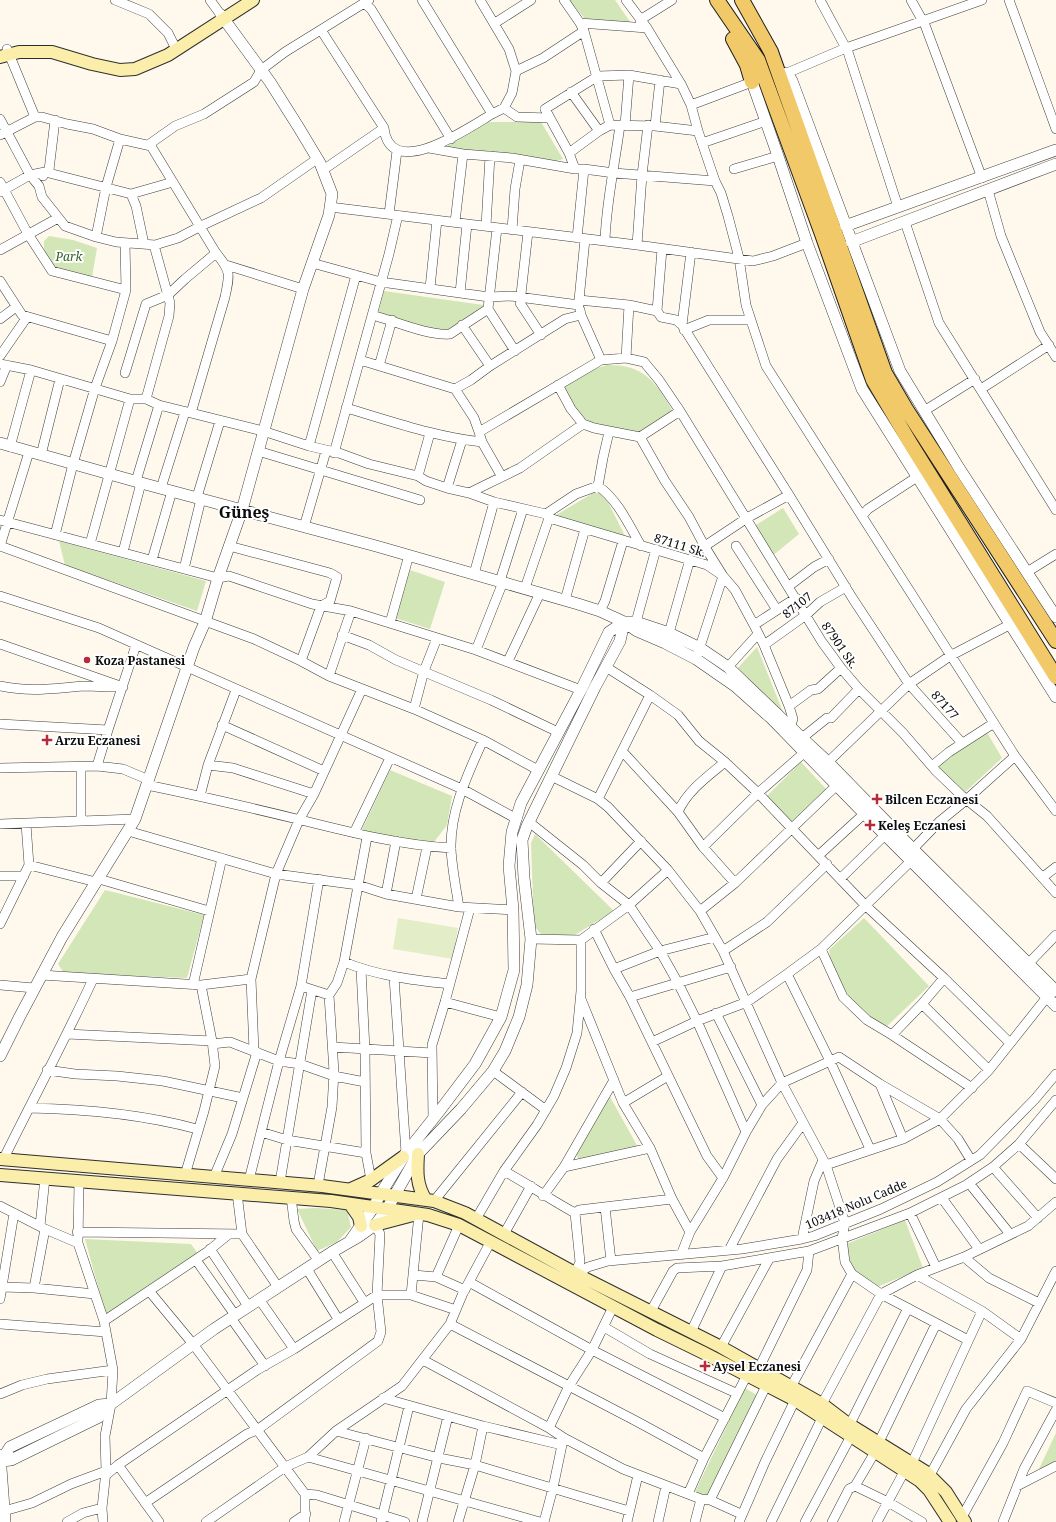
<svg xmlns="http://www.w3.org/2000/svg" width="1056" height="1522" viewBox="0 0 1056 1522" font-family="'Noto Serif',serif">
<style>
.green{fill:#d2e6b7}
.pitch{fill:#e3eec9}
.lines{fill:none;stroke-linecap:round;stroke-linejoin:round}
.minor-casing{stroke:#3f3f3f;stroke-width:10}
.tertiary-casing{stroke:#3f3f3f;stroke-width:12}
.secondary-casing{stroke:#2e2e2e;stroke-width:14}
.primary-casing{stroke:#1d1d1d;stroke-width:16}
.minor{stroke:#fff;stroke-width:9}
.tertiary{stroke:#fff;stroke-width:11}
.secondary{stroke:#fbeeaa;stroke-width:12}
.primary{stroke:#f2c968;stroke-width:14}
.poi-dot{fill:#b52b39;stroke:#fff;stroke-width:1.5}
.labels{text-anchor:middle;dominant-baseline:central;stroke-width:4;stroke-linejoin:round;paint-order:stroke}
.park-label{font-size:12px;font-style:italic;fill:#306020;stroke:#fff}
.street-label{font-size:12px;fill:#0c0c0c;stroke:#fff}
.poi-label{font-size:12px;font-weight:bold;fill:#0c0c0c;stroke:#fff;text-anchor:start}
.district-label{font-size:16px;font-weight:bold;fill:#0c0c0c;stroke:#fff}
</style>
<rect width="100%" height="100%" fill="#fef9ec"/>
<path class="green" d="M569 0H615L633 26 586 20Z
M482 122H541L563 159 545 165 446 151 447 146Z
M49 236 73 240 97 248 92 277C69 272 42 271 44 241Z
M384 291 483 305 484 310 443 332 378 314Z
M607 365C642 364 656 381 672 410L663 421 634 435 590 424 579 415 564 388 591 370Z
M593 493H600L605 496 626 538 553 517Z
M783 508 799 534 771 557 753 527Z
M59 541 206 581 197 611 65 565Z
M410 570 445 582 430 629 395 618Z
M757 647 783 712 736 670Z
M985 729 1002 758 962 795 935 767Z
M801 762 828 791 792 825 766 797Z
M390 770 452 796 447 825 431 846 361 832Z
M535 834 614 911 573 936 541 934 534 926 531 843Z
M105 890 204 915 187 978 64 973 58 964Z
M864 918 929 986 885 1028 854 1005 832 968 829 950Z
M609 1095 639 1149 580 1161 575 1153Z
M315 1208 347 1210 351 1227 337 1242 317 1251 297 1209Z
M905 1220 923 1268 877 1287 852 1268 844 1245Z
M85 1239 191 1244 199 1255 106 1315Z
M745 1388 760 1397 708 1501 693 1496Z
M1056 1433V1462L1038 1471Z"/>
<path class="pitch" d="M398 918 458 928 453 959 393 949Z"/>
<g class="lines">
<defs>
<path id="minor" d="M115 0 149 14 168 33 174 45
M210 0 221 15
M480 0 509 49 516 71 543 58 584 31
M564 0 580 23 584 31 610 125
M626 0 647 28 681 84 691 105 698 131 715 181 721 193 728 216 739 258 746 305 766 366 1015 756 1056 811
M820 0 848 52 898 207
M911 0 925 25 982 178
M1009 0 1056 129
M364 3 371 9 451 139
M640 20 672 0
M495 23 531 0
M580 23 647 28
M321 30 384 128C390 183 470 127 492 114L422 0
M7 49 35 117
M787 73 846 48 982 0
M571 92 599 131
M691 105 752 82
M504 108 517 117 549 118
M492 114 504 108 512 93 516 71
M0 119 30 175 39 186 42 197 65 226 96 237 116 242 155 245 178 238 201 226 261 198 317 159
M625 125 629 75
M655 126 660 80
M0 135 35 117H42L67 124 93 129 120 139 151 146V143L175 126 204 114 254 82 261 70 285 52 369 0
M702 143 766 121
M151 146 216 253C231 271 230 274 225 297L191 413
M429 148 463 154
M569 153 599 131 610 125 655 126 698 131
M584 169 614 173 715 181
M734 169 778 156
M323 170 384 128
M43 176 45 172 49 170 55 120
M0 182 28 234 52 271 126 290
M988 190 1001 236 1040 332 1056 357
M0 192 30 175 45 172 131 194 173 182
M131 194 136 206 144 244
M330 207 637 245 753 261 773 256 807 243
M389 214 397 151
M455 222 463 154 512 158 575 169
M905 222 939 323 1056 510
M486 226 490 156
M512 230 515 189 520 160
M528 232 520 303 541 335
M96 237 106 187 120 139
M577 238 584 169H575L569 153 545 109 598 76 629 75 681 84
M605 241C606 203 615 164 620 125
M637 245 642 175 648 125
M0 250 58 218
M312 263 381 282 489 297 511 296 579 305V300L629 305 657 311 661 317 676 320 682 325 789 495 853 599 909 684 962 743
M226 265 303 289
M0 281 22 315 112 341
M430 288 437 220
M460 293 467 224
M579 300 585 239
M488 309 515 351
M580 310 581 315 601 360
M657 311 662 249
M372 315C395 321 427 336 450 334L488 309 497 228
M0 319 16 307
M462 325 490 366
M682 325 691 252
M684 330 709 320H751
M0 356 27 317
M626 358 629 305
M360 360 455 389 474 418 479 432
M0 364 31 370 130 399H146L159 405 263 431 309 446 339 453 369 464 418 476 426 481 447 488 469 493 494 502 546 514 549 518 707 565 723 576 735 590 754 625 764 645 789 706 793 719 790 727
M379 366 392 320
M125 373 146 304 168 295 185 279 216 253
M0 382 7 365
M558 385 571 409 583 424
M455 389 471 380 490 366 565 319 581 315
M981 389 1049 345
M146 399 169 316 170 303 154 245
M346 408C391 421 435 437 482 442L479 432 601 360 626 358 644 362 659 380 680 411
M924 411 975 379
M640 437 680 411 822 642 841 668 859 689 903 733 936 771 962 796 987 816 1056 893
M482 442 502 477
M309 446 356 275
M10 447 31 370
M258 451 420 500
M334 453 389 254 398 215
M41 455 60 379
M418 476 430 433
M136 481 159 405
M598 486 603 458 609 432
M161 488 185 412
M447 488 462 440
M469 493 520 468 583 424 594 428 640 437 665 481 689 517 705 547 723 576 696 659
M197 497 220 421
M546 514 576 494 598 486C618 500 629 525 641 546
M862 516 868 509 917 477
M0 520 218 578 229 576 312 604 351 611 476 650 581 690
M304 527 326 451
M55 535 73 464 95 388 112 341 126 290 125 243
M90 544 130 399
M0 546 254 639 301 661 329 676 414 709 483 740 538 770
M0 546 29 452
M229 546 330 573 337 577 330 601 321 606 301 661
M736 546 777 610 796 598
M705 547 708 544 747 518 789 495
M123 552 141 483
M152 560 172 491
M184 569 201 499
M1027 572 1056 554
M474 574 494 502
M500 581 523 509
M789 586 814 567 829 559
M525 588 549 518
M0 596 99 628 462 789 517 819
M565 600 585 529
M600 611 605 601 623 541
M636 622 656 549
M390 623 409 555
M754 625 777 610
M669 633 690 559
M342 635 369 645 396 660 491 700 558 732
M0 644 123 687
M764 645 806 615 820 602 846 587
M476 650 503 582
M508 661 540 593
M606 667 650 695 678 715 699 741 725 762 758 793 865 905 944 978 1010 1043
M728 667 758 634
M329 676 351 611
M0 686C28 692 54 689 83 686 93 686 103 687 114 687
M789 706 811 690 818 689 841 668
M414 709 424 671 437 638
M0 724 108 730
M222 725 324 771
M802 738 827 718H831L859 689
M622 751 678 812 703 847 735 883
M828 762 909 684 950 656 1011 624
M208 765 233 768 314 794
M97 766 123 769 149 780
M932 766 949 752 994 723
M0 768 97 766 108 730 136 645
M551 776 598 799 608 807 668 870 700 911 723 951 782 1083 826 1165 845 1223 842 1238 845 1262 852 1274 881 1294 968 1340
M147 785C200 796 252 808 305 821 353 833 401 845 451 848
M200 796 208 765 236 690
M598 799 650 695
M678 812C687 791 708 776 725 762
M81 821V767
M529 822 583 865 601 883 629 905 660 951 678 983 697 1021 746 1132
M0 824 135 819
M128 831 276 874 358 885 386 894 459 907 513 910
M354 833 390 758
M703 847 758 793 805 752
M913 849 939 822 966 800 1015 756
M819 855 865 813
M29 865 96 882
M0 876H24
M1043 877 1056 867
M99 879 209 911
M840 879 885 835
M601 883 641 841
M386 894 396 841
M416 899 427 847
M459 907C456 888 452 868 451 849 450 810 468 774 483 740
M700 911 735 883 837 785
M0 924 29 865 26 824
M594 929 614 969 630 997 707 1156 723 1178
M531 939 581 940 629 905 668 870
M821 949 843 997 867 1020 892 1035 972 1088
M723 951 767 922 827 864
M344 962C378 976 413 980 450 984
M1028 964 1056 935
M361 969 365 1050 366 1153 371 1180
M614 969 660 951 715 937
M787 974 830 1061 870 1149
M41 975 201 985 251 979
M394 977 406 1153
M0 985 34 988
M193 985 222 858
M301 986 319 879
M630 997 731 967
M581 999 623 1103 650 1148 672 1199 690 1232
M445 1002 501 1017
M922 1004 989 1070
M716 1013 762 1105
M67 1034 212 1041
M892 1035 922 1004 944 978
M652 1042 697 1021 747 1002 787 974 821 949 911 861
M212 1044 230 1042 279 1061 300 1064 334 1076 365 1082
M333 1047 432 1053
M254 1051 251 979 276 874 299 820 314 794 362 689
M47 1070 75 1074 117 1076 163 1081 243 1098
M493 1071 546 1110
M880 1084 903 1139
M623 1103 668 1076
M29 1108C85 1109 142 1114 197 1129
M433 1120 432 1045 445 1002 470 908
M261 1132 287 1140 366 1153
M1019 1144 1056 1179
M3 1160C33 1099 65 1040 93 979
M826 1165 903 1139 940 1119 989 1070 1047 997
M564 1167 650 1148
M993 1167 1038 1218
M504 1171C528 1184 551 1200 575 1213L579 1210 672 1199
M185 1175 204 1111 215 1066 212 1041 201 985
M214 1177 232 1134 257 1052
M249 1180 279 1061 301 986 329 995 337 983 344 962 367 837
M79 1181 78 1243 104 1321 113 1370 111 1404 105 1436 106 1471 102 1508 103 1522
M280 1182 312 990
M969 1183 1010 1234
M318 1185 332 1107 334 1072 329 995
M237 1193 242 1234 278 1287
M543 1196 564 1167 614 1080
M291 1197 294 1221 296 1229 319 1261
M942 1198 979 1249
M434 1201 522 1092
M0 1206 45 1229 78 1243
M605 1207 611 1261
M910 1213 936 1267
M476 1219 504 1171 537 1125 554 1096 566 1068 577 1033 581 991V940
M40 1226 45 1178
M77 1232 242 1234
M504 1234 531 1186
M802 1239 814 1181 823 1160
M210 1249 248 1306
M729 1250 777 1159 803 1123
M332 1252 364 1302
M681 1255 690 1232 723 1178 746 1132 762 1105 782 1083 839 1057 880 1084 940 1119 958 1139 971 1160
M964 1257 989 1278 1039 1303
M196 1260 235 1315
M307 1269 338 1319
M575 1273 580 1262 575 1213
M577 1274 588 1267 608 1261 742 1249 802 1239 814 1236 881 1209 937 1182 980 1155 1035 1099 1056 1074
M414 1275 436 1277 465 1290
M917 1275 982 1311 1021 1339
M436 1277 459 1225
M469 1282 592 1350 725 1418
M2 1287 34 1288 95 1294
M34 1288 45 1229
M150 1292 193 1344 305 1494V1522
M411 1295 419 1214
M0 1299 14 1213
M259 1299 294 1349
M651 1311 673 1271 677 1268 722 1266 809 1251 910 1213 966 1185 993 1167 1019 1144 1056 1100
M231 1318 265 1366
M104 1321 207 1252 229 1234
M0 1324 106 1332
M450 1324 636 1421 704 1458
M604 1327 650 1354 736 1393
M691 1332 722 1266
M721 1347 769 1259
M423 1360 549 1428 564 1438 623 1469 701 1499 710 1500 741 1514
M759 1368 807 1270 809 1251
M791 1387 852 1274
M0 1394 22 1385 47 1379 113 1370
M383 1398 483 1426 562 1445
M822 1404 881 1294 917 1275 964 1257 1028 1226 1056 1202
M850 1424 908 1308
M549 1428 569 1386 592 1350 613 1307
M336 1431 439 1458 475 1465 629 1511
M879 1442 936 1324
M308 1457 540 1522
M912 1463 982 1311
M118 1465 159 1522
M106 1475 118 1465 257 1370 294 1349 377 1295H411L456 1310
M930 1475 966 1409 1021 1339 1056 1271
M855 1486 888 1502 922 1522
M1017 1486 1056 1466
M305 1494 317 1495 405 1522
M688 1494 704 1458 747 1375
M710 1500 766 1386
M145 1503 247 1434 257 1430 378 1341 381 1332 377 1295 380 1234 375 1225
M4 1511 32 1503 71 1484 106 1471
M962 1517 1003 1443 1027 1391 1056 1403
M67 1522 83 1513 102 1508
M206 1522 285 1467 308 1457 336 1431 402 1386 450 1324 463 1293 491 1241
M294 1522 306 1514
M344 1522 366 1438
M381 1522 409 1406
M422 1522 448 1416
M458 1522 475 1465 483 1426
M544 1522 553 1488 563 1440
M627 1522 638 1475
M658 1522 666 1486
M695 1522 701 1499
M739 1522 765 1462 795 1400
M771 1522 822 1418
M805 1522 851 1436
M832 1522 849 1489 855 1486 875 1452
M877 1522 905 1470
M1003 1522 1024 1469 1056 1410"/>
<path id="tertiary" d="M787 73 792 81 900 371 959 468 1056 617
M752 82 778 156 807 243 862 389 1056 697
M845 226 1056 150
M851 242 1056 164
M0 443 145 484 376 546 578 604 600 611 624 622 637 631 665 643 696 659 735 686 772 719 885 835 1056 1006
M0 1056 20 1016 62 937 135 819 194 647 205 622 218 578 242 510 303 289 329 215 332 194 320 163 299 128 270 82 221 15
M350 1241 373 1208 381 1193 406 1153 441 1109 475 1064 501 1017 514 970 513 910 509 866 512 832 521 803 581 690 609 632 624 622H636L669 633 700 648 728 667 802 738 828 762 913 849 1056 991
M0 1455 5 1522
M1 1461 11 1460 99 1417 111 1404 214 1329 332 1252 358 1237 375 1225 387 1209 418 1154 461 1109 493 1071 505 1051 519 1017 527 985 531 939 524 878 522 840 527 826 595 687 620 641 624 622
M1 1461 10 1447 99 1405 111 1404"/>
<path id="secondary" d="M0 57 19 52H52L92 64 120 70 135 69 168 55 253 0
M418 1154C417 1171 416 1185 426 1200
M0 1159 322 1186 434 1201 465 1213 584 1278 721 1347 822 1404 847 1423 926 1472 946 1492 965 1522
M0 1175 331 1201 428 1215 459 1225 657 1330 704 1353 795 1400 920 1481 929 1490 950 1522
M351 1189 371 1180 403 1157
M350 1204 359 1217 361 1226
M375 1225 413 1215"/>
<path id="primary" d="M717 0 758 60 822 234 873 380 912 446 1056 677
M742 0 771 52 885 373 906 409 1056 641
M733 39 747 65 752 82"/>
</defs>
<use href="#minor" class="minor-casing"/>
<use href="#tertiary" class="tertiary-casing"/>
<use href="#secondary" class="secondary-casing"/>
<use href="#primary" class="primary-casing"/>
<use href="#minor" class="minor"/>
<use href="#tertiary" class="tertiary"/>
<use href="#secondary" class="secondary"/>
<use href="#primary" class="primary"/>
</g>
<g class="poi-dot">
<circle cx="87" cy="660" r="4"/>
<path d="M45 734h4v4h4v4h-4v4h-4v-4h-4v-4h4z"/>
<path d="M875 793h4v4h4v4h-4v4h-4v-4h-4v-4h4z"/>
<path d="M868 819h4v4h4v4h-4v4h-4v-4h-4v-4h4z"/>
<path d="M703 1360h4v4h4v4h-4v4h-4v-4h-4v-4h4z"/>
</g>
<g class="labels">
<g class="park-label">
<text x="69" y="256">Park</text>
</g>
<g class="street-label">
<text transform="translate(680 545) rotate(17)">87111 Sk.</text>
<text transform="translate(797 605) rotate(-39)">87107</text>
<text transform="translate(840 645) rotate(55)">87901 Sk.</text>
<text transform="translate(945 705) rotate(48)">87177</text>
<text transform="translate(856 1204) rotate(-23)">103418 Nolu Cadde</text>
</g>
<g class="poi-label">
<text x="95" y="660">Koza Pastanesi</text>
<text x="55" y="740">Arzu Eczanesi</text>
<text x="885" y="799">Bilcen Eczanesi</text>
<text x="878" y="825">Keleş Eczanesi</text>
<text x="713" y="1366">Aysel Eczanesi</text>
</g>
<g class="district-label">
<text x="244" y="512">Güneş</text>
</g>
</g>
</svg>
